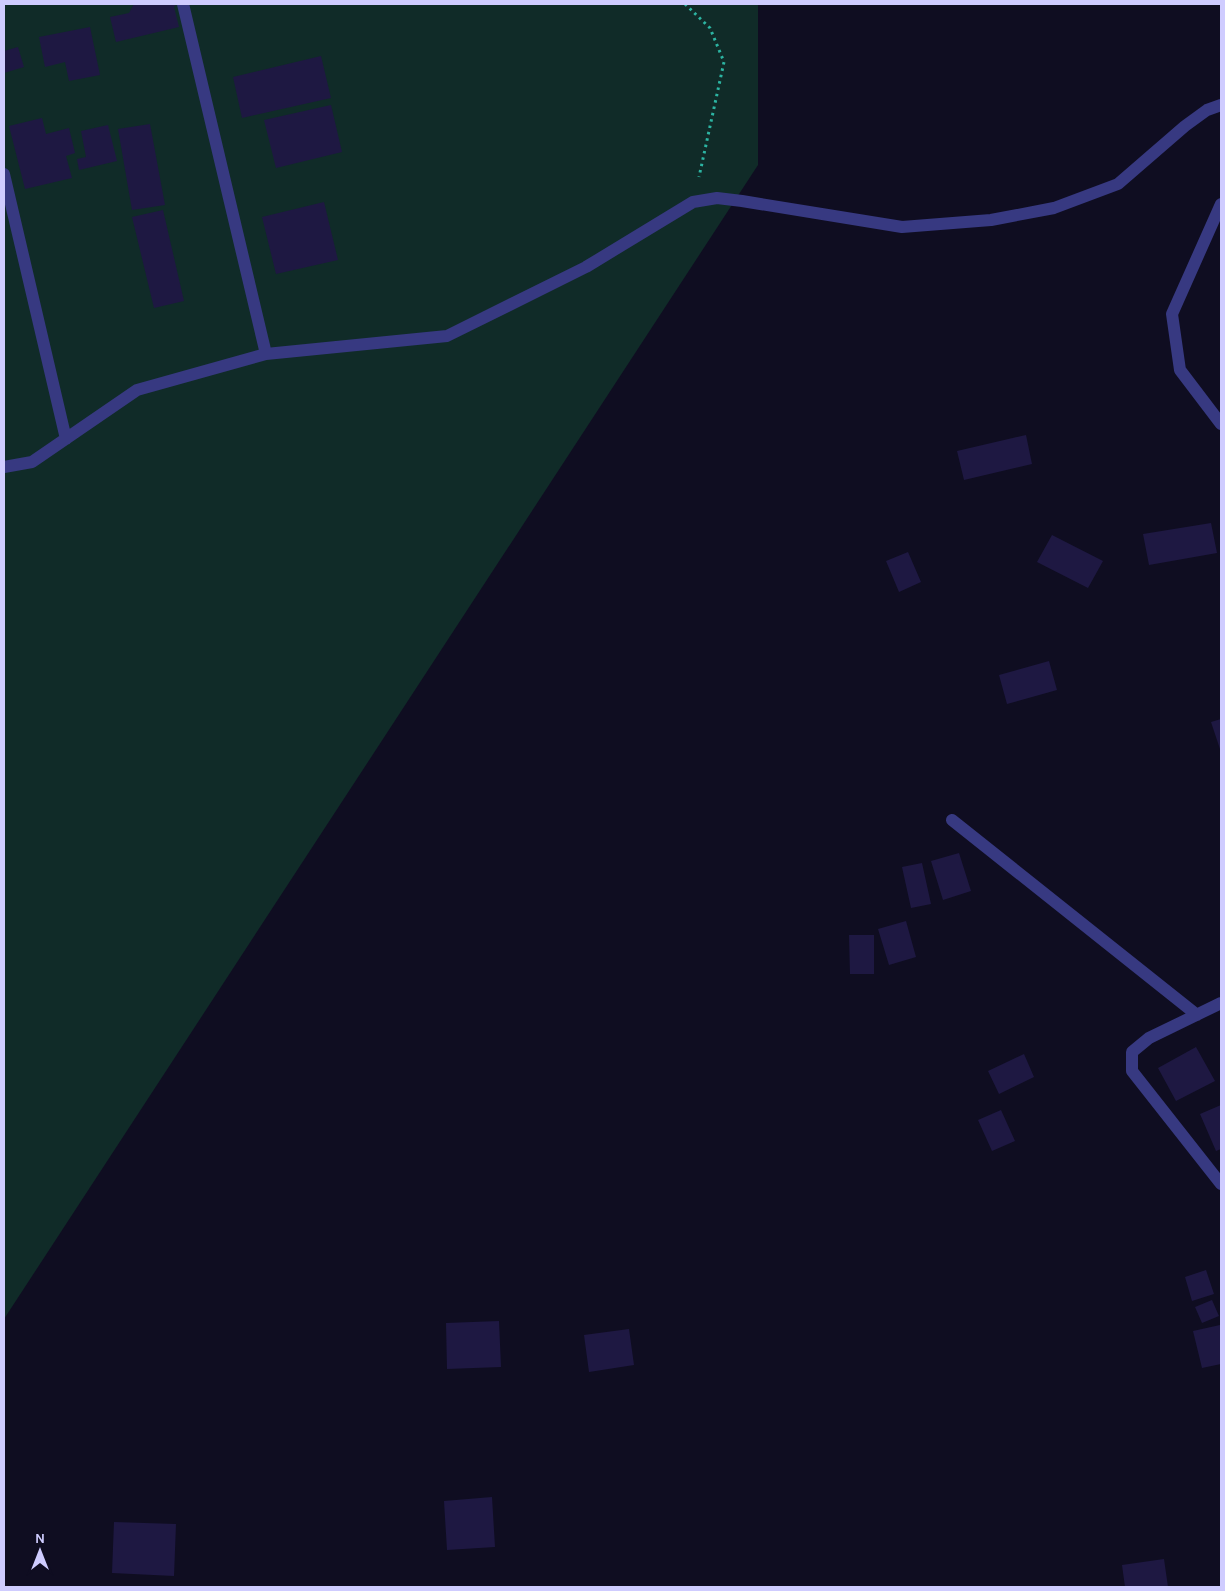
<svg xmlns="http://www.w3.org/2000/svg" width="1225" height="1591" viewBox="0 0 1225 1591" font-family="Karla,sans-serif">
<style>
.green{fill:#102b28}
.building{fill:#1e1842}
.lines{fill:none;stroke-linecap:round;stroke-linejoin:round}
.path{stroke:#2cb4a2;stroke-width:3;stroke-dasharray:2.5 4;stroke-linecap:butt}
.street{stroke:#373981;stroke-width:12}
</style>
<rect width="100%" height="100%" fill="#0f0d21"/>
<path class="green" d="M4 4H758V165L4 1319Z"/>
<path class="building" d="M134 4H176L174 7 179 27 116 42 110 17 129 13Z
M90 27 100 75 69 81 65 62 45 67 39 37Z
M18 47 24 67 4 73V51Z
M321 56 331 98 242 118 233 77Z
M331 105 342 152 276 168 264 120Z
M42 118 46 134 69 128 75 153 66 156 72 178 25 189 9 126Z
M150 124 165 205 132 210 118 129Z
M108 125 117 161 79 170 77 159 86 157 81 131Z
M324 202 338 260 276 274 262 217Z
M163 210 184 301 154 308 132 217Z
M1026 435 1032 464 964 480 957 451Z
M1211 523 1217 553 1149 565 1143 534Z
M1052 535 1103 561 1088 588 1037 562Z
M908 552 921 582 899 592 886 561Z
M1049 661 1057 690 1007 704 999 675Z
M1221 719V752L1211 722Z
M959 853 971 891 943 900 931 861Z
M922 863 931 904 911 908 902 867Z
M906 921 916 957 889 965 878 929Z
M849 935H874V974H850Z
M1196 1047 1215 1081 1176 1101 1158 1068Z
M1024 1054 1034 1077 999 1094 988 1071Z
M1221 1105V1149L1216 1151 1200 1114Z
M1001 1110 1015 1141 992 1151 978 1120Z
M1206 1270 1214 1294 1192 1301 1185 1277Z
M1212 1300 1219 1316 1202 1323 1195 1307Z
M499 1321 501 1367 447 1369 446 1323Z
M1220 1325 1221 1332V1364L1202 1368 1193 1331Z
M629 1329 634 1365 589 1372 584 1335Z
M492 1497 495 1547 447 1550 444 1501Z
M114 1522 176 1524 174 1576 112 1573Z
M1164 1559 1168 1587H1125L1122 1565Z"/>
<g class="lines">
<path class="path" d="M685 4 710 28 724 62 699 177"/>
<path class="street" d="M183 4 266 354
M4 174 66 439
M1221 204 1172 314 1180 370 1221 424
M4 467 32 462 137 390 266 354 447 336 586 267 693 202 717 198 742 201 902 227 991 220 1054 208 1118 184 1185 126 1207 110 1221 105
M952 820 1197 1015
M1221 1003 1149 1038 1132 1052V1071L1221 1184"/>
</g>
<rect width="1225" height="1591" fill="none" stroke="#cfccff" stroke-width="10"/>
<g transform="translate(40 1551)" stroke="#0f0d21" stroke-width="4" paint-order="stroke">
<path d="M0-4L9 19L0 12L-9 19Z" fill="#cfccff"/>
<text y="-8" font-size="14" font-weight="bold" text-anchor="middle" fill="#cfccff">N</text>
</g>
</svg>
